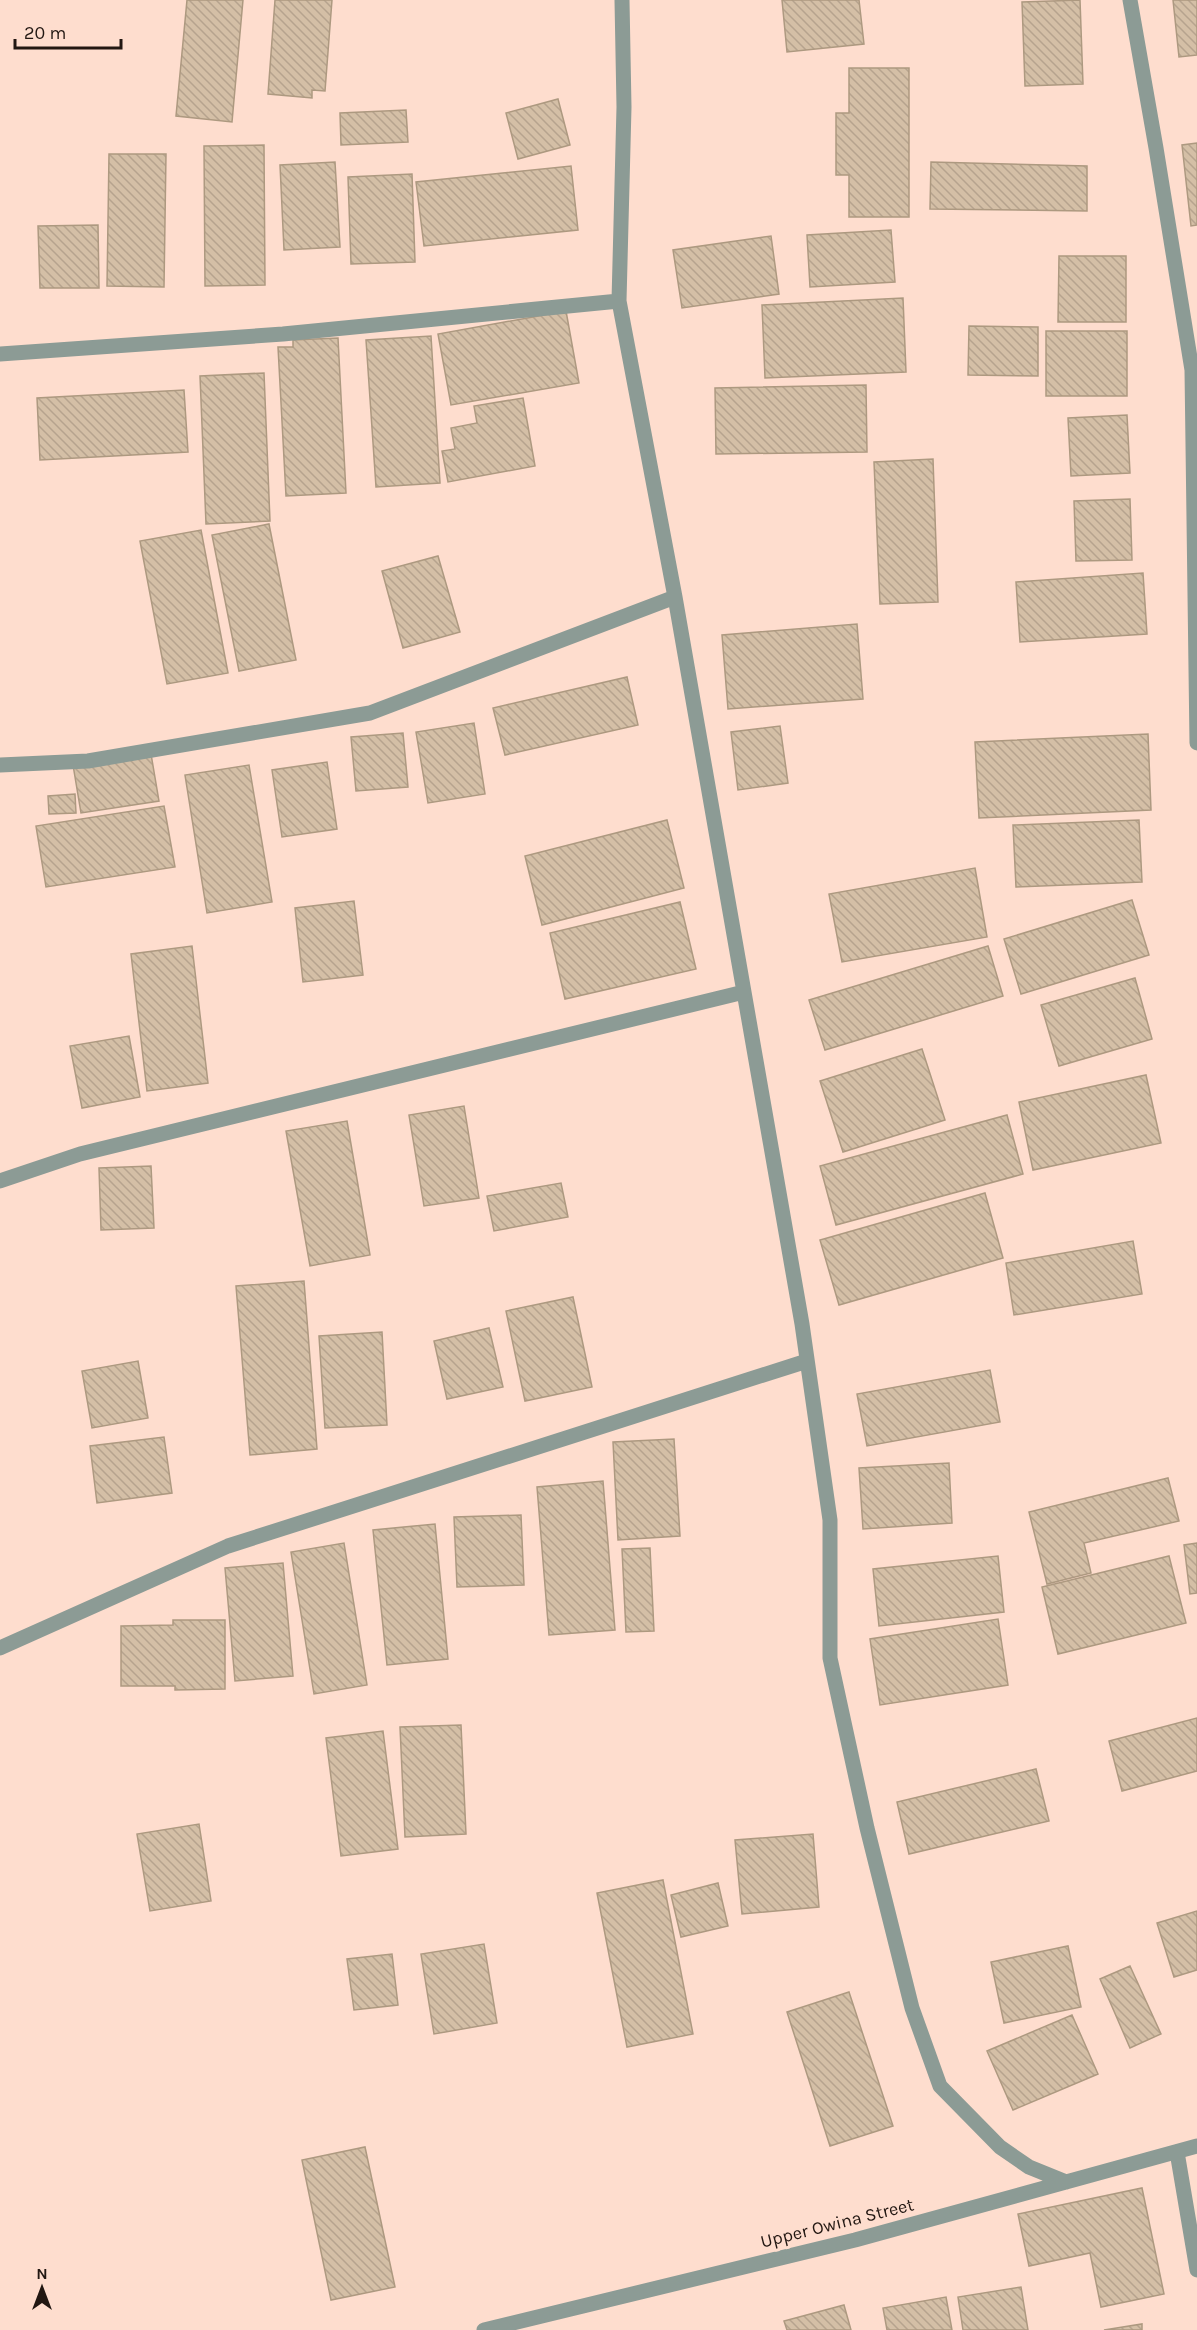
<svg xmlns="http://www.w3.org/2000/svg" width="1197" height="2330" viewBox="0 0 1197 2330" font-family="Karla,sans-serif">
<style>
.building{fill:url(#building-back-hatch);stroke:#ad9980;stroke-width:1.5}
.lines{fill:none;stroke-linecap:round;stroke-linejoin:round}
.street{stroke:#8c9b95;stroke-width:15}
.labels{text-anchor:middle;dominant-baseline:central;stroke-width:6;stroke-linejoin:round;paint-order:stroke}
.street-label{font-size:18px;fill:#221712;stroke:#feddce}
</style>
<defs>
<pattern id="building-back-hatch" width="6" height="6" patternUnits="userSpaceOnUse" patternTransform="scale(1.5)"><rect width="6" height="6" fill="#d4bfa6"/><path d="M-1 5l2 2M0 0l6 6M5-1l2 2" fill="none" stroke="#b6a38e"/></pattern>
</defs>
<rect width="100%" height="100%" fill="#feddce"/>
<path class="building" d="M187 0H243L232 122 176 116Z
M275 0H332L325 91 312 90V98L268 94Z
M782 0H859L864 44 787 52Z
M1080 0 1083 84 1025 86 1022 2Z
M1173 0H1197V55L1179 57Z
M849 68H909V217H849V175H836V113H849Z
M558 99 570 145 518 159 506 113Z
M406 110 408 142 341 145 340 113Z
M1197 143V225L1191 226 1182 145Z
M264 145 265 285 205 286 204 146Z
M109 154H166L164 287 107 286Z
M335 162 340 247 284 250 280 165Z
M931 162 1087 166V211L930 209Z
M571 166 578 230 424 246 416 182Z
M412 174 415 262 351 264 348 177Z
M98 225 99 288H40L38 226Z
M891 230 895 282 810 287 807 235Z
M771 236 779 294 682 308 673 250Z
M1059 256H1126V322H1058Z
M903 298 906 372 765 378 762 305Z
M566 311 579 383 451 405 438 334Z
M969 326 1038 327V376L968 375Z
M1046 331H1127V396H1046Z
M431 336 440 483 376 487 366 340Z
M338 338 346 493 286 496 278 347H293V340Z
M264 373 270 521 206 524 200 376Z
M866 385 867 452 716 454 715 388Z
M184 390 188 452 40 460 37 398Z
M523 398 535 466 448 482 442 451 455 449 451 428 477 423 474 406Z
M1127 415 1130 473 1071 476 1068 418Z
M933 459 938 602 880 604 874 462Z
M1130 499 1132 560 1076 561 1074 501Z
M269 524 296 660 239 671 212 535Z
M201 530 228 673 167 684 140 541Z
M438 556 460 632 403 648 382 571Z
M1143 573 1147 634 1020 642 1016 582Z
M857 624 863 699 728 709 722 635Z
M627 677 638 725 505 755 493 708Z
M474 723 485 794 428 803 416 732Z
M780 726 788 783 738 790 731 732Z
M403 733 408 787 356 791 351 737Z
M1148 734 1151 810 979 818 975 742Z
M151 754 159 801 81 813 73 765Z
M327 762 337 829 282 837 272 770Z
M249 765 272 902 207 913 185 775Z
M75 794 76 813 49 814 48 796Z
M164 806 175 867 46 887 36 826Z
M667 820 684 888 542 925 525 856Z
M1139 820 1142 882 1016 887 1013 825Z
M975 868 987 937 842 962 829 894Z
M1132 900 1149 955 1021 994 1004 939Z
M354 901 363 975 303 982 295 908Z
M680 902 696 969 565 999 550 933Z
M192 946 208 1083 147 1091 131 954Z
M988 946 1003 996 825 1050 809 1000Z
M1135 978 1152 1039 1059 1066 1041 1005Z
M129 1036 140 1097 82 1108 70 1046Z
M922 1049 945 1120 843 1152 820 1081Z
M1146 1075 1161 1143 1033 1170 1019 1102Z
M464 1106 479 1198 424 1206 409 1115Z
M1007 1115 1023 1174 836 1225 820 1166Z
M347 1121 370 1255 310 1266 286 1131Z
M151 1166 154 1228 101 1230 99 1168Z
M561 1183 568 1217 494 1231 487 1196Z
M985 1193 1003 1258 839 1305 820 1240Z
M1133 1241 1142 1294 1014 1315 1006 1263Z
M304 1281 317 1449 250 1455 236 1286Z
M573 1297 592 1387 525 1401 506 1311Z
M489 1328 503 1387 447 1399 434 1341Z
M382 1332 387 1425 325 1428 319 1336Z
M138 1361 148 1418 92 1428 82 1371Z
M990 1370 1000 1422 867 1446 857 1394Z
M164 1437 172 1493 97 1503 90 1446Z
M674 1439 680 1536 618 1540 613 1442Z
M949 1463 952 1523 863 1529 859 1468Z
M1168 1478 1179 1521 1084 1543 1091 1573 1047 1584 1029 1512Z
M603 1481 615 1630 549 1635 537 1487Z
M521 1515 524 1585 457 1587 454 1517Z
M435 1524 448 1659 387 1665 373 1530Z
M344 1543 367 1685 314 1694 291 1552Z
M1197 1543V1593L1190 1594 1184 1545Z
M650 1548 654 1631 626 1632 622 1549Z
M998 1556 1004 1612 879 1626 873 1569Z
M1169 1556 1186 1623 1058 1654 1042 1587Z
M283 1563 293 1676 235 1681 225 1568Z
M998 1619 1008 1685 880 1705 870 1639Z
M173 1620H225V1689L175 1690V1686H121V1626L173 1625Z
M1197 1718V1771L1122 1791 1109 1741Z
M461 1725 466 1834 405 1837 400 1727Z
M383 1731 398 1849 341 1856 326 1738Z
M1036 1769 1049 1821 909 1854 897 1802Z
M199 1824 211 1901 150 1911 137 1834Z
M813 1834 819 1907 742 1914 735 1840Z
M663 1880 693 2034 627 2047 597 1893Z
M718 1883 728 1926 681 1937 671 1895Z
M1197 1911V1970L1174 1977 1157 1923Z
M484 1944 497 2023 434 2034 421 1954Z
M1068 1946 1081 2007 1004 2023 991 1962Z
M392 1954 398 2005 354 2010 347 1959Z
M1130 1966 1161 2034 1130 2048 1100 1979Z
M849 1992 893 2126 830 2146 787 2012Z
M1072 2015 1098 2074 1013 2110 987 2051Z
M365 2147 395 2287 331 2300 302 2160Z
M1142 2188 1164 2294 1101 2307 1090 2253 1029 2266 1018 2214Z
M1021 2287 1028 2330H963L958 2297Z
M946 2297 952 2330H887L883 2308Z
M844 2305 851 2330H787L784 2321Z
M1142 2324V2330H1104Z"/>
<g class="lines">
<path class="street" d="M622 0 624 107 619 301 675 597 802 1324 830 1520V1658L867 1828 912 2008 940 2086 1000 2147 1029 2167 1066 2182
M1130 0 1156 148 1192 370 1197 743
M0 354 283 334 619 301
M0 765 88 761 370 713 675 597
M0 1181 80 1154 744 992
M0 1648 228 1546 807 1361
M1177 2152 1197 2270
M484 2330 855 2240 1197 2146"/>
</g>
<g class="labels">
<g class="street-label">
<text transform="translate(837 2223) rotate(-14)">Upper Owina Street</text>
</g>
</g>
<g transform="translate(42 2288)" stroke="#feddce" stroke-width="4.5" paint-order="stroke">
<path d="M0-4.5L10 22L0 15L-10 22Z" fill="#221712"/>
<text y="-9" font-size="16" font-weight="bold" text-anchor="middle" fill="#221712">N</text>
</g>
<path d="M15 39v9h106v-9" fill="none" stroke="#221712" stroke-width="3"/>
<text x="24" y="39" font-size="18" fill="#221712" stroke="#feddce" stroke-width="4.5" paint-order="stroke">20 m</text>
</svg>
